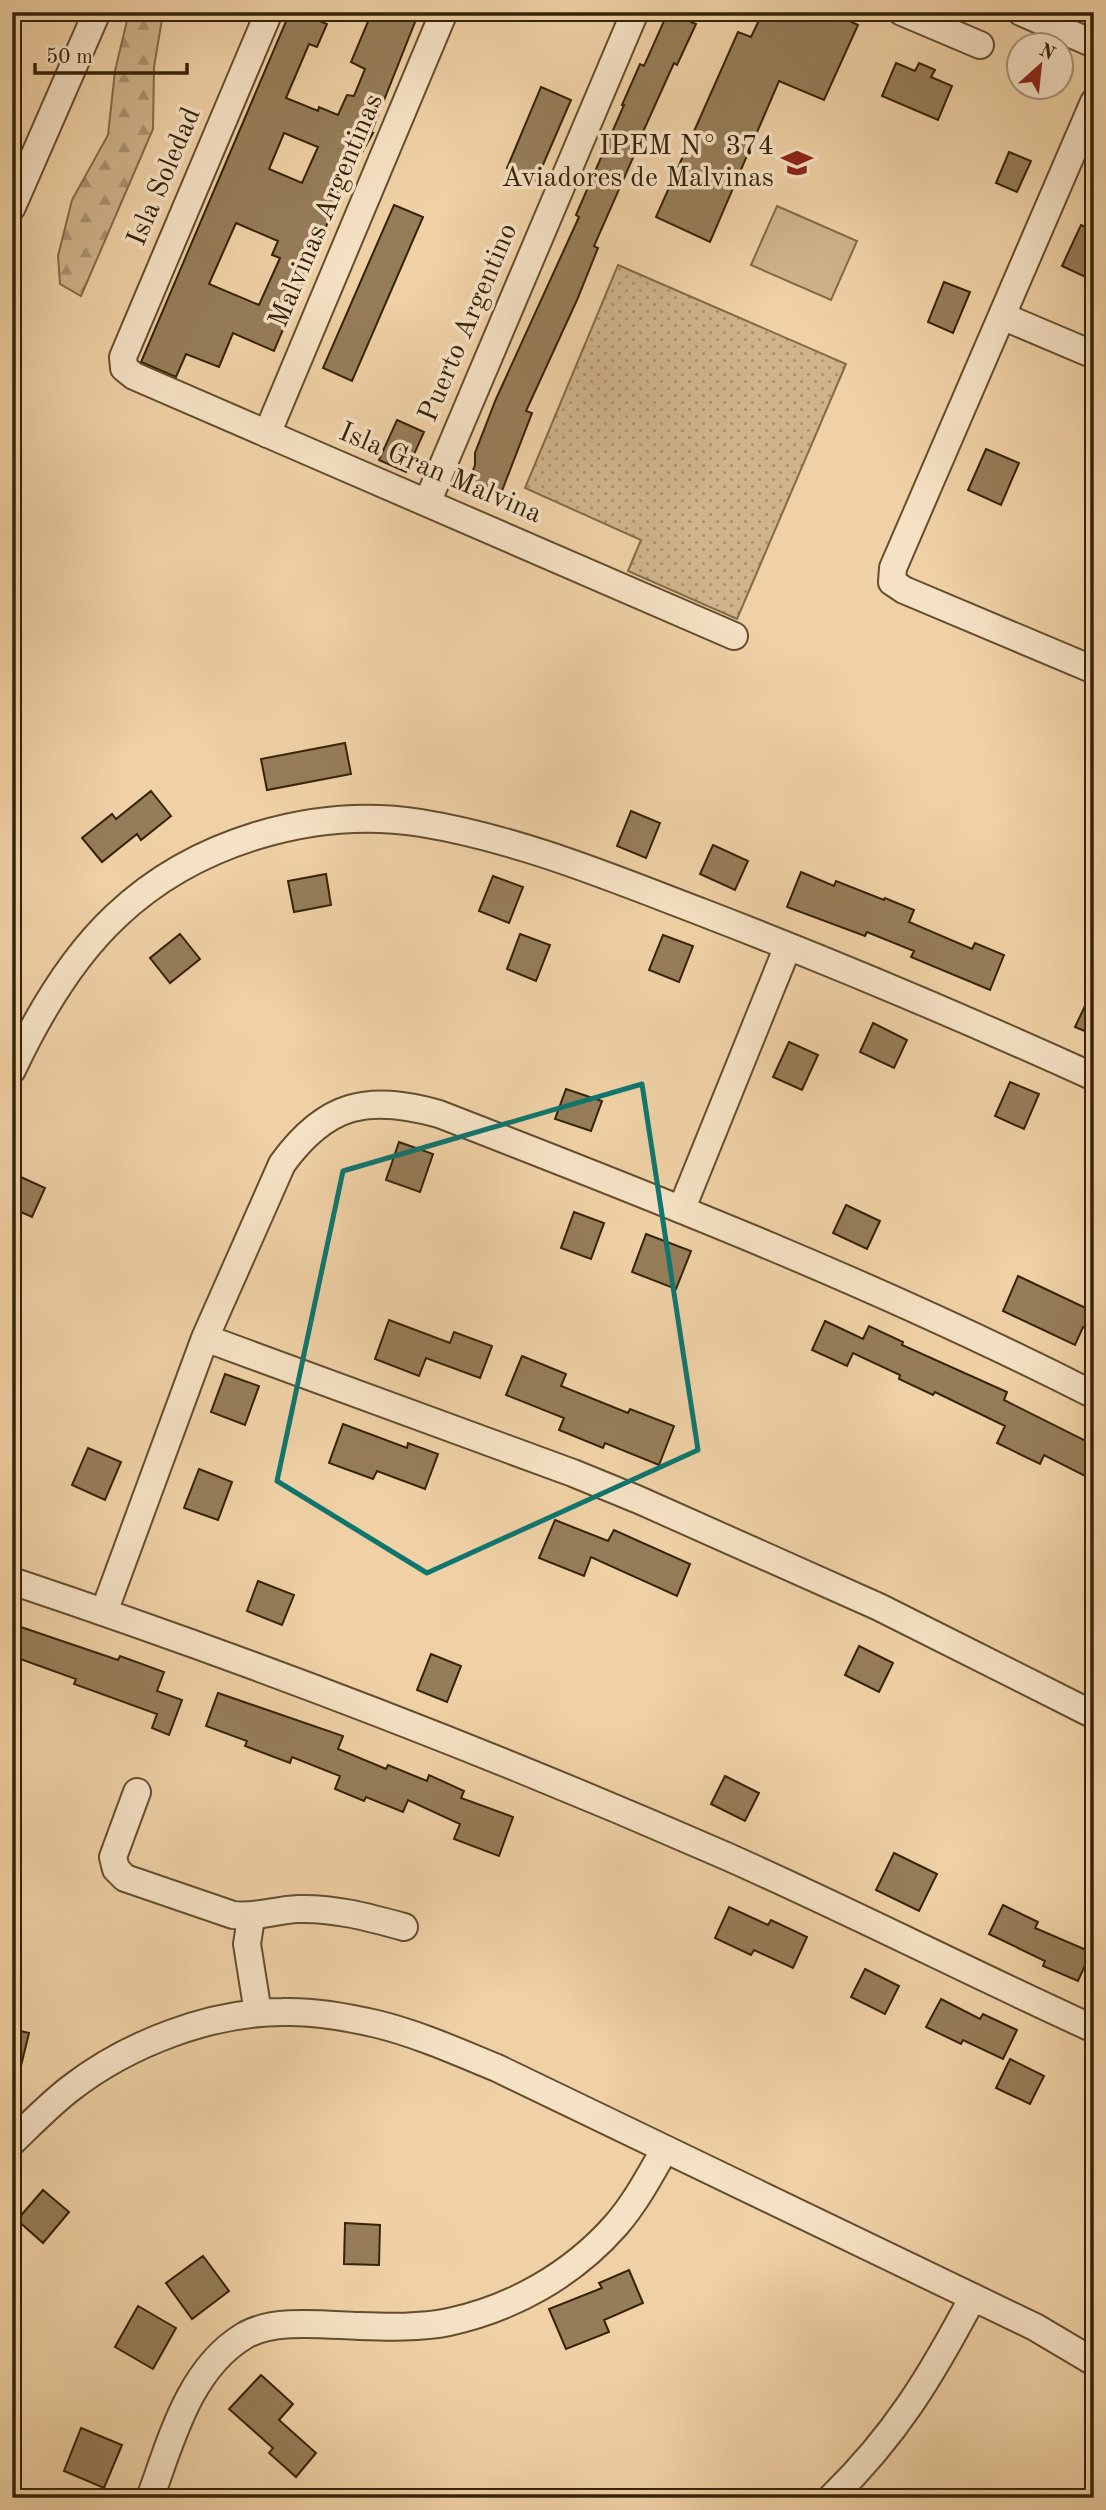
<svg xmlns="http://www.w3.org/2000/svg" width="1106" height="2510" viewBox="0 0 1106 2510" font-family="'Old Standard TT',serif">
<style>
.grass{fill:#cfb38a;stroke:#826b48;stroke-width:2}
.forest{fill:url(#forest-firs);stroke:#826b48;stroke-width:2}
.park{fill:url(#park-dots);stroke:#826b48;stroke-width:2}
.building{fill:#967d59;stroke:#352307;stroke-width:2;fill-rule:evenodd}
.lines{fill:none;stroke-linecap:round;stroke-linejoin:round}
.minor-casing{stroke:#644e2e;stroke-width:30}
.minor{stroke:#f5e1c4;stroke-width:26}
.marked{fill:none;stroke:#0f766e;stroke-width:5;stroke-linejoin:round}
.labels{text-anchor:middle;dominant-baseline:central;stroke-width:7;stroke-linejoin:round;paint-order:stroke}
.poi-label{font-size:28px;fill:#352307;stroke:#f5e1c4;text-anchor:end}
.street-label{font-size:28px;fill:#352307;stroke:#f5e1c4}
</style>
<defs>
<pattern id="forest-firs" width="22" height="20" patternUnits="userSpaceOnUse" patternTransform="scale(1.75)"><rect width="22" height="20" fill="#cfb38a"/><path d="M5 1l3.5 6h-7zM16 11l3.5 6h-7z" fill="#a9916f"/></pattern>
<pattern id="park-dots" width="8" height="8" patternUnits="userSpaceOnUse" patternTransform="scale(1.75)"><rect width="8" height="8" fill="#cfb38a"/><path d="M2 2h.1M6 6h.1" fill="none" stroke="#a9916f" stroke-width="1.8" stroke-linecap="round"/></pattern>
</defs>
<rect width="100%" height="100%" fill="#efd1a5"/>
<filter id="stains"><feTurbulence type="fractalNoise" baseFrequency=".00286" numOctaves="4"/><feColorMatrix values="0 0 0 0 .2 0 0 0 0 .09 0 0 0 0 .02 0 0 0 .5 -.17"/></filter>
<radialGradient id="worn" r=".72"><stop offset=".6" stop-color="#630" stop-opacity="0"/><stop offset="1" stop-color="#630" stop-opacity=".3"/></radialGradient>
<path class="grass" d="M777 206 857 241 831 300 751 265Z"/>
<path class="forest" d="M129 12 163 13 154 67 153 129 81 296 60 284 58 256 72 200 108 135 115 71Z"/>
<path class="park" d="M618 265 846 364 737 619 628 571 641 540 525 488Z"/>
<path class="building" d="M290 12H323L319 21 327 24 317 47 309 44 286 98 318 111 319 107 338 115 347 95 354 96 365 69 351 62 372 12H419L371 133H373L343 186 274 351 233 333 219 367 186 354 176 377 141 362ZM284 133 318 147 302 183 269 169ZM236 223 278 241 272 255 280 258 259 305 209 284Z
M668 12 696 24 677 65 674 63 642 134 643 135 594 246 598 248 577 300 526 411 532 413 500 496 468 483 475 465V453L496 399 579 217 576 215 624 105H622L640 64 644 66Z
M763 12H831L858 25 824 100 779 81 710 242 656 217 738 32 751 37Z
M896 63 915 71 919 63 926 66 935 70 931 77 952 86 938 120 882 96Z
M541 87 571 100 536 181 507 168Z
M1009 152 1031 161 1017 192 996 183Z
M394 205 423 217 352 381 323 368Z
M1081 225 1094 231V281L1062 266Z
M944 282 970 292 953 333 928 322Z
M397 420 424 432 406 472 379 460Z
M986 449 1019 463 1001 505 968 490Z
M345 743 351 774 267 790 261 759Z
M151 791 171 816 141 840 137 834 102 862 82 838 112 814 116 819Z
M631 811 660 823 646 858 617 846Z
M713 845 748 861 735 890 700 874Z
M801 872 834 886 836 881 884 900 885 898 914 910 909 922 972 949 975 943 1004 955 990 990 911 957 914 951 867 932 865 936 787 907Z
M326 874 331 905 294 912 288 881Z
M493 876 523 887 509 923 479 911Z
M180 934 200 959 170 983 150 958Z
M520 934 550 945 536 981 507 969Z
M663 935 693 946 679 982 649 970Z
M1094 987V1035L1075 1027Z
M873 1023 907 1040 894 1068 860 1052Z
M789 1042 818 1055 802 1090 773 1077Z
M1010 1082 1039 1094 1024 1129 995 1116Z
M566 1089 602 1101 591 1131 555 1119Z
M399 1142 433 1154 420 1192 386 1180Z
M12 1173 45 1188 32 1217 12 1208Z
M846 1205 880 1221 867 1249 833 1233Z
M574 1212 604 1223 591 1259 561 1248Z
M646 1234 691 1251 676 1289 632 1272Z
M1018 1276 1094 1312V1332L1083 1327 1075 1345 1003 1311Z
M389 1320 450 1343 454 1332 492 1346 480 1378 426 1358 419 1376 375 1359Z
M825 1321 863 1339 869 1326 903 1342 902 1345 1007 1392 1004 1400 1094 1445V1469L1089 1478 1044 1455 1040 1464 997 1443 1005 1426 935 1392 933 1395 899 1379 900 1375 853 1353 847 1366 812 1350Z
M522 1356 566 1374 561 1386 628 1413 630 1409 674 1426 659 1465 605 1443 603 1448 559 1430 564 1418 506 1395Z
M225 1374 259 1386 245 1425 211 1412Z
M343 1424 407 1448 408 1443 438 1454 425 1489 377 1471 373 1479 329 1463Z
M88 1448 121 1462 105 1500 72 1485Z
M199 1469 232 1482 218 1520 184 1508Z
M555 1520 608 1541 614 1530 690 1564 677 1596 591 1557 584 1576 539 1558Z
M258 1581 294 1595 282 1625 247 1611Z
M12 1624 118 1660 120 1656 164 1672 157 1691 182 1700 169 1735 152 1728 157 1714 74 1684 76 1679 12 1656Z
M859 1646 893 1663 879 1692 845 1675Z
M431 1654 461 1666 447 1702 417 1690Z
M218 1693 343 1736 338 1749 386 1769 388 1765 427 1781 429 1775 464 1791 461 1798 513 1817 499 1856 454 1839 460 1824 408 1800 403 1812 366 1797 364 1801 335 1789 340 1776 292 1757 290 1763 245 1746 247 1741 206 1726Z
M725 1776 759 1793 745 1821 711 1804Z
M894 1853 937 1874 919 1911 876 1890Z
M1003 1905 1038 1922 1035 1928 1091 1952 1078 1981 1043 1966 1045 1961 989 1934Z
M729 1907 768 1925 771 1920 807 1937 793 1968 754 1950 751 1955 715 1938Z
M865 1969 899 1986 885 2014 851 1997Z
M941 1999 980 2019 983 2014 1017 2030 1003 2059 963 2040 961 2044 926 2027Z
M12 2029 29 2033 18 2078 12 2077Z
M1010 2059 1044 2076 1030 2104 996 2088Z
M43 2190 69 2212 43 2243 17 2220Z
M345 2223 380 2225 379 2265 344 2264Z
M203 2256 229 2291 192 2319 166 2283Z
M629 2270 643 2303 604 2320 609 2332 566 2349 549 2309 602 2288 599 2283Z
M138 2306 176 2328 153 2369 115 2347Z
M261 2375 293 2404 279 2420 316 2453 296 2477 269 2453 273 2448 229 2409Z
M81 2428 122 2445 104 2488 64 2471Z"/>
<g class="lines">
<defs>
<path id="minor" d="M269 12 123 357 124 368 134 376 734 636
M902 12 980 45
M1021 12 1094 44
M1094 102 893 568 892 582 904 590 1094 670
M12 207 97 12
M1002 316 1094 355
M267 434 444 12
M427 503 635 12
M12 1070C38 1015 71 958 116 916 194 842 314 806 421 823 519 839 612 878 704 913 836 964 966 1019 1094 1077
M682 1208 788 946
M205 1338 573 1473 639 1500 879 1607 1094 1715
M12 1581C254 1662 493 1754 726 1856 850 1911 971 1973 1094 2029
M104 1612 205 1338 282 1164C326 1103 368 1094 439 1114 661 1200 882 1287 1094 1395
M137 1792 113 1857 116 1869 125 1878 233 1915C256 1918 275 1910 298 1909 335 1908 368 1917 404 1927
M251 1918 247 1944 258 2013
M12 2142C31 2124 50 2104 71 2088 128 2044 210 2012 283 2012 314 2011 347 2017 377 2024 418 2034 458 2052 497 2068L1035 2327 1094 2362
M150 2498C171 2441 189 2369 244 2336 273 2318 326 2325 359 2326 388 2327 420 2328 449 2322 513 2308 572 2275 616 2225 636 2202 650 2175 665 2149
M831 2498C896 2435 931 2376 973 2297"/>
</defs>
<use href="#minor" class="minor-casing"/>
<use href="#minor" class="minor"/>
</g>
<path class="marked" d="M642 1084 698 1450 427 1573 277 1481 343 1171Z"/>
<defs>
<symbol id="school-bare" viewBox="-9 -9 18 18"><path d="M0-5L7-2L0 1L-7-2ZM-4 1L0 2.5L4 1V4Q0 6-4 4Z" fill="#8f2418" stroke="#f5e1c4" stroke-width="2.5" paint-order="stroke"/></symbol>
</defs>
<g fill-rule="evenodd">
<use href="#school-bare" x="775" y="141" width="44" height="44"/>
</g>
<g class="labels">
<g class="poi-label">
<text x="774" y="147">IPEM N° 374<tspan x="774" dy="32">Aviadores de Malvinas</tspan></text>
</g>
<g class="street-label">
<text transform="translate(165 177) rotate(-67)">Isla Soledad</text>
<text transform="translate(327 211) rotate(-67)">Malvinas Argentinas</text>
<text transform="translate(469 323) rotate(-67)">Puerto Argentino</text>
<text transform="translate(440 474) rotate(23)">Isla Gran Malvina</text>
</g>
</g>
<rect width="1106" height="2510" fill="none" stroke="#efd1a5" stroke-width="42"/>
<rect x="14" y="14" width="1078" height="2482" fill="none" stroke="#352307" stroke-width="3.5"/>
<rect x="21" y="21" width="1064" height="2468" fill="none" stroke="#352307" stroke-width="2"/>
<g transform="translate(1040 66) rotate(27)"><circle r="33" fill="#f5e1c4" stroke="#a89578" stroke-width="2"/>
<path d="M0-5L12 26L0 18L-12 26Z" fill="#8f2418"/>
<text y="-10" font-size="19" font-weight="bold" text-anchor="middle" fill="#352307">N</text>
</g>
<path d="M35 63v10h152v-10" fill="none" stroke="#352307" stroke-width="3.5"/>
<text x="46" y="63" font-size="21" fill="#352307" stroke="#f5e1c4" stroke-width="5" paint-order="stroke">50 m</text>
<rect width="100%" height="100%" filter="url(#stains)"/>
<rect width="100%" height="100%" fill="url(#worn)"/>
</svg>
